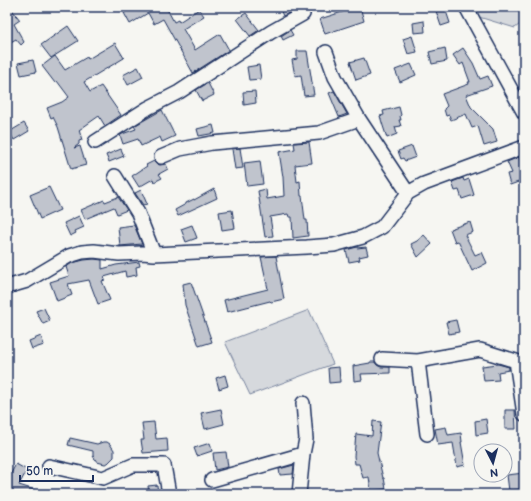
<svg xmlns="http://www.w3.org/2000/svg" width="531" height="501" viewBox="0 0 531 501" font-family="'Balsamiq Sans',sans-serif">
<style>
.green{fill:#d6d9dd;stroke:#78849e}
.building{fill:#c0c4cd;stroke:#1b2f5e}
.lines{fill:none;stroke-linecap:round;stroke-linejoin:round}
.minor-casing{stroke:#1b2f5e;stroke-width:16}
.minor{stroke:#f6f6f2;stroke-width:13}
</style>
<rect width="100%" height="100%" fill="#f6f6f2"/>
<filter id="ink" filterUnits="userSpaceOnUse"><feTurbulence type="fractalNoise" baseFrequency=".025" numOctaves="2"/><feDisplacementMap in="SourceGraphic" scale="8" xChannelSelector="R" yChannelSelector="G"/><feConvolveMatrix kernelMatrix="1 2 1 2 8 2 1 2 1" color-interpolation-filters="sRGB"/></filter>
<g filter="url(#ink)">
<path class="green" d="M476 7H524V21L515 28 479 17Z
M309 310 333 364 250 395 225 342Z"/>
<path class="building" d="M134 7H166L174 22 178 20 179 22 199 9 204 16 183 29 195 50 220 34 229 50 193 73 163 19 154 24 148 13 130 24 124 13Z
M279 7H292L293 11 283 16Z
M358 7H360L364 21 325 34 320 19Z
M445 8 450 23 441 26 436 11Z
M7 11 9 14 13 11 20 20 14 24 24 42 21 45 16 39 7 44V35L11 33 8 29 7 30Z
M246 13 259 30 250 36 237 19Z
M424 21 425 32 414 33 413 23Z
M68 26 78 41 51 58 41 45Z
M290 30 293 35 283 40 281 36Z
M412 36 417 52 408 54 403 39Z
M115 43 124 58 84 82 90 92 101 86 121 115 105 126 99 116 79 130 82 140 79 141V144L74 148 80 146 86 165 71 169 58 127 53 117 51 118 47 108 62 102 69 97 57 81 55 83 42 66 55 56 65 70 87 57 88 59Z
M445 48 447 61 432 64 429 52Z
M463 48 473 63 480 79 488 76 492 86 466 95 471 107 493 129 497 142 484 146 478 126 472 128 466 114 451 120 449 115 446 116 444 109 447 106 442 94 469 84 468 82H470L463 63 460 65 453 55Z
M297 51H307L314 95 304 96 301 75 295 76 292 60 297 59Z
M364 58 370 75 356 80 350 62Z
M33 60 36 72 21 75 18 63Z
M411 64 416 75 400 82 395 70Z
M259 65 261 79 249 80 247 67Z
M138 67 143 77 128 85 123 75Z
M208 83 214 95 202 101 196 90Z
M255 91 256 103 244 105 243 92Z
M334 91 347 114 339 117 329 93Z
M399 107 401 115 400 116 401 120H399L401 126 395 127 397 134 387 138 383 126 380 116 384 115 383 111Z
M162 110 175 136 162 142 160 137 141 146 138 139 123 144 120 135 125 133 136 129 134 126Z
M24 123 29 131 14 140 9 132Z
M213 125 215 133 199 136 197 129Z
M309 142 312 163 295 165 297 182 300 181 301 196H302L305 220H307L308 236 293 238 292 217H289L288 214 270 217 273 236 265 237 258 191 266 189 267 199 284 196 283 177 279 152 295 149 294 143Z
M412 146 416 157 405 161 403 158 401 159 398 151Z
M240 148 243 168 235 169 232 149Z
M121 149 124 156 109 162 106 155Z
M519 157 524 170V180L510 185 507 174 512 173 507 162Z
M154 161 157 164 160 165 166 164 168 169 159 174 162 178 154 182 153 179 139 187 132 176 147 166 146 165Z
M260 161 263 184 247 186 244 163Z
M463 178 464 181 469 179 474 195 462 199 459 190 455 191 452 182Z
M49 187 60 210 40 219 30 195Z
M214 189 217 198 178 216 175 210 186 204V203L194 199V200Z
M141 190 147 204 143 205 135 193Z
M118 197 127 210 117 214 114 207 85 219 81 210 104 200 105 202Z
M232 210 235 228 222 230 219 212Z
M79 216 84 227 75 231 76 233 70 236 64 223Z
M470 222 473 232 465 235 475 255 482 252 487 263 472 271 458 241 455 242 450 229Z
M134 225 142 244 120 246 118 227Z
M192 225 197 238 186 242 181 229Z
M424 235 432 244 418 257 411 244 417 241Z
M357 247V248L366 247 368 255 359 257 360 260 349 262 346 250Z
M276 256 284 299 271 302 270 301 227 312 224 300 268 289 261 257Z
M94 259 102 260V269L116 265 139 262 140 266 136 267 137 275 126 277 125 271 104 277 105 280 102 281 110 300 98 304 89 280 68 284 72 295 57 301 50 282 69 276 66 267 72 263 84 260Z
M191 282 212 342 199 346 185 305 183 284Z
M44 308 50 321 43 324 36 311Z
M456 320 459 332 449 334 446 322Z
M41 336 44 345 32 349 29 341Z
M370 362H375L377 365 381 367H390V373L361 374 362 380 354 381 353 366 370 363Z
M498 364 509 367V370L498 372 499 380 484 381 482 366Z
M339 367 340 382 329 383 328 368Z
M225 375 228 386 219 389 216 378Z
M221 409 224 424 205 429 201 413Z
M505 410H515L516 429H505Z
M486 419 488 433 476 435 475 421Z
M373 421 381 422 377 453 383 478H384L386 489 371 491 369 477 363 478 359 464H355L354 456 356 434 372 436Z
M154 422 156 439 167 438 168 451 143 453 141 440H144L142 423Z
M446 427 448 435 461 433 462 442H461L465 465 457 467 453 443 438 445 435 429Z
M70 438 97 444 103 442H107L110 444 114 450V457L108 463 105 464 97 462 93 456V451L68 445Z
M210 443 212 451 197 456 194 448Z
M226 452 228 467 215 470 213 453Z
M16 464 27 470 19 485 41 492V494H7V484L9 477Z
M294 465 293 474 280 475 279 469Z
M524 473V489L509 491 507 475Z
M157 485 158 494H149L148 486Z"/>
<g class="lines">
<defs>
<path id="minor" d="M466 7 524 113
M326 52 335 77 359 119 408 193
M95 142 148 108 179 92 271 32 303 14 300 7
M161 157 180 149 212 143 319 133 359 119
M115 176 138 213 154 254
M7 285 10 286 27 281 69 256 82 252 94 251 119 254 142 253 154 254 307 247 334 245 363 237 382 227 408 193 424 184 524 147
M382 359 418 361 480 350 516 361 524 414
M418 361 427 434
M49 466 103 478 133 465H164L169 494
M212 480 303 454
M299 494 303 454 306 439 303 403"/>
</defs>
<use href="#minor" class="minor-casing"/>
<use href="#minor" class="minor"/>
</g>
</g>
<rect width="531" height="501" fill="none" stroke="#f6f6f2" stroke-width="24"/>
<rect x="12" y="12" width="507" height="477" fill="none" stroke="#1b2f5e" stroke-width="1.5" filter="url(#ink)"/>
<g transform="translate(493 463) rotate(174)"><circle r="19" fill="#f6f6f2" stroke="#9ea6b7"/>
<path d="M0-3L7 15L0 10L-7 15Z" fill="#1b2f5e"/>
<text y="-6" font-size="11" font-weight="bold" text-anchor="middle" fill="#1b2f5e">N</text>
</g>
<path d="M20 475v6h73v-6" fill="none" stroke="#1b2f5e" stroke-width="2"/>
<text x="26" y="475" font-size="12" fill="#1b2f5e" stroke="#f6f6f2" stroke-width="3" paint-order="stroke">50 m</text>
</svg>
